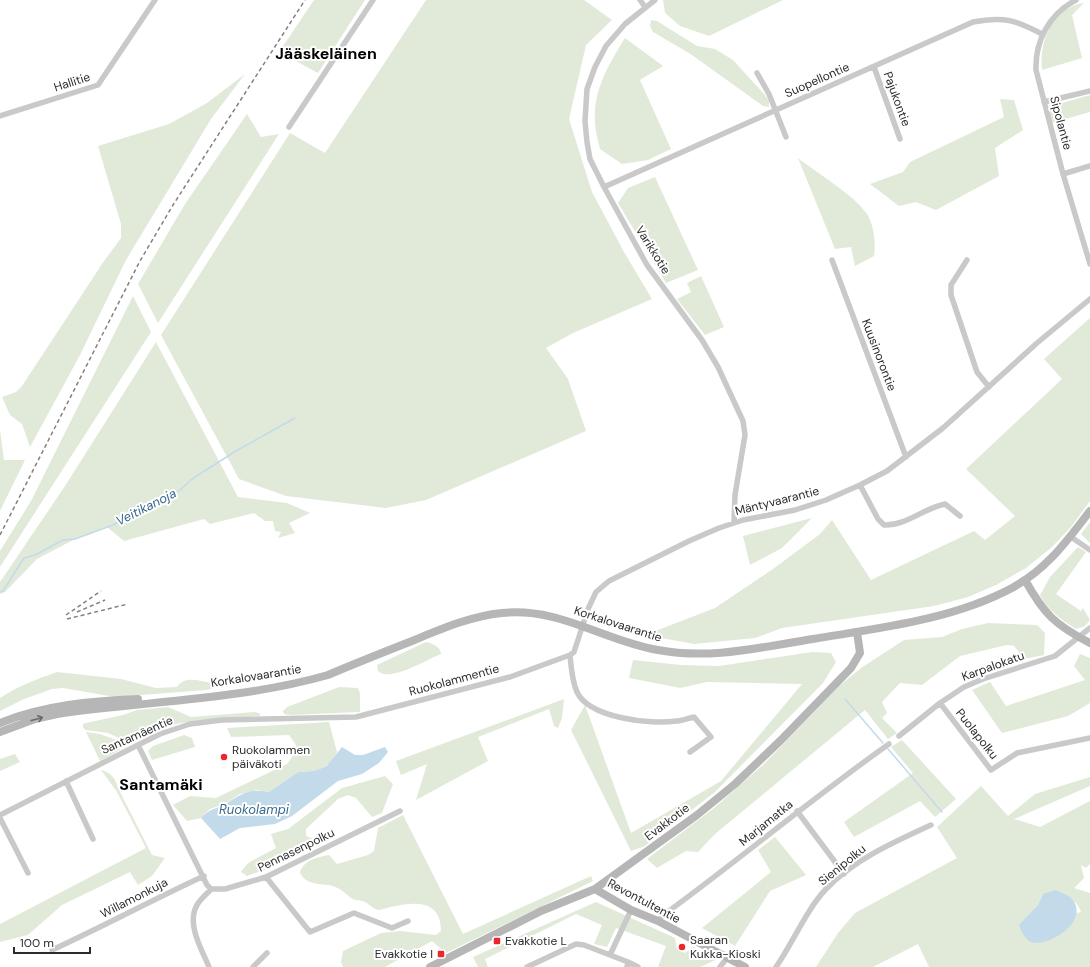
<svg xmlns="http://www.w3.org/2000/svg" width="1090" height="967" viewBox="0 0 1090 967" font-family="'DM Sans',sans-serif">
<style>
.green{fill:#e1ead8;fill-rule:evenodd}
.water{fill:#c3daeb}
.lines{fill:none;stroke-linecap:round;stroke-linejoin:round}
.stream{stroke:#c3daeb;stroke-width:1.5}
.street{stroke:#c9c9c9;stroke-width:5.5}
.secondary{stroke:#b6b6b6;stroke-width:8}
.rail{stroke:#818181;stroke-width:1.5;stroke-dasharray:4 3;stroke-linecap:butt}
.oneway{stroke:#6a6a6a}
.poi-dot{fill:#e9282d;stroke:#fff;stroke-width:1.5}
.labels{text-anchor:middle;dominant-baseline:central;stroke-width:4;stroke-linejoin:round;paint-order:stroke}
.street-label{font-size:12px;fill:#2c2c2c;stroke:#fff}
.poi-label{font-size:12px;fill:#2c2c2c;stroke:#fff;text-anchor:start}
.water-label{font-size:13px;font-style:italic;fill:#39698e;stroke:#fff}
.district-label{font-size:16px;font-weight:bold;fill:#000;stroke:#fff}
</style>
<rect width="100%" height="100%" fill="#fff"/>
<path class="green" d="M314 0H365L318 73 279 52Z
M426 0H584L612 20 586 45 569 119 592 192 624 252 652 299 573 333 546 348 568 379 586 431 426 500 386 508 286 496 239 479 161 335 290 133 325 153Z
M663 0H783L709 36 680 26 665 13Z
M1084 3 1072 15 1082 58 1042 70C1039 41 1052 8 1084 3Z
M651 20 657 21 697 46 715 49 733 60 765 95 769 101V107L763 106 692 55 653 32 650 26Z
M625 38 663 66 640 80 671 149 648 160 622 164 600 149C598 140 595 131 595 121 593 90 609 64 625 38Z
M245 74 211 119 126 260 80 355 30 447 22 424 10 415 2 397 16 392 22 386 102 264 121 238V224L98 146 169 124 207 103Z
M1090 95V112L1052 123 1048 107Z
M1000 99 1014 100 1023 130 995 148 999 176 936 210 916 202 899 206 870 184 903 172 910 162 1004 117Z
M247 114 261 137 279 134 158 323 138 284 185 204Z
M798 158C817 173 854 195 867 214 874 225 876 244 874 256L855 266 851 247 835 249Z
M655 177 698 270 666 283 618 203 628 188Z
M701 276 724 327 705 335 677 299 691 292 687 283Z
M133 296 151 332 0 567V551L31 501Z
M1090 318V501L1071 527 1052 547 1026 568 996 585 968 597 934 606 782 628 755 638 694 644 645 635 715 608 773 569 820 534 832 520 871 580 974 531 985 540 1015 516 966 469 1062 379 1044 359Z
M156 342 238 497 287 503 310 513 289 523 295 533 278 538 281 532 275 531 273 521H265L254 513 210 524 204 519 124 541 107 527 75 539 37 559 5 592 0 594V582L65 486Z
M0 430 4 460H25L0 511Z
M812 518 782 548 750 565 743 536Z
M1090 522V543L1081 534Z
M1078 547 1086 552 1056 594 1081 611 1083 608 1090 620 1085 626 1076 629C1060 619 1049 611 1040 595L1050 577Z
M988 623 1037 625 1045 633 1044 655 1024 659 1014 646 1007 645 960 656 922 685 900 683 882 702 887 713 882 718 897 733 888 739 865 710 715 834 698 852 686 851 657 868 647 859 714 808 764 764 839 686 861 668 904 640 942 637 962 629Z
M426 642C433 644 440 646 441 654 428 659 389 683 378 671L377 665Z
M812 652 831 653 836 662 823 683 715 792 645 846 631 851 571 730 585 705 631 833 721 781 802 684 707 682 680 688 629 678 633 660 681 665 719 666Z
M1080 654 1090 658V703L1068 716 1002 733 972 690 990 682 1006 706 1085 680 1074 666Z
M57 672 121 679 156 688 177 687C185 675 199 681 212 683L211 689 206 690 115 697 63 688 52 689 24 699 0 711V698C18 686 37 679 57 672Z
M339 687 358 688 360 693V712L291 715 284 714 283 711 287 707Z
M564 699 562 718 558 728 554 726 549 709 478 737 488 761 416 800 427 764 401 775 396 761Z
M168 707 191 717 255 712 261 714 259 716 180 723 166 727 142 730 121 739 108 733 86 730 83 728V724L86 723 123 715 137 710Z
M329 722 337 752 333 760 327 766 314 771 298 772 269 792 257 790 240 794 224 804 210 809 201 818 187 821 173 805 190 796 216 798 287 764 294 754 296 745 289 735 231 737 227 728Z
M86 732 100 734 119 741 120 750 100 761Z
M184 735 192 738 195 747 152 760 148 751 153 746Z
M902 740 956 799 935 817 920 801 854 837 844 822 913 773 891 747Z
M15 754 20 762 0 771V759Z
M101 770C111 772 116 779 118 788L152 855 165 858 152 876 138 885 130 872 62 905 28 935 0 942V924L146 848 117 792Z
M385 776 393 784 382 813 372 817 356 798 348 795 338 799 306 829V836L321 842 283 863 247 876 241 872 248 863 276 848 271 834 288 829 342 788Z
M1090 777V786L1014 819 1040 827 1090 801V864L1086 868 1081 865 1084 878 1074 888 1090 893V967H929L918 944 873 967H816L838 933 855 913 957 858 937 827 981 786 1008 816 1035 794ZM1043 894C1059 896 1075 894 1081 912L1020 925 1038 905Z
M403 815 463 934 591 876 593 881 446 953 432 941 385 967H343L341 962 343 951 381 933 400 931 436 935 441 931C441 893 403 904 379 910 372 909 370 904 363 901 359 900 356 901 351 898 346 894 340 888 333 886 321 883 307 886 300 873 302 861 317 857 329 855L337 864 368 855 374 851 378 828Z
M775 837 806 875 770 891 735 946 702 928 771 872 758 850Z
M596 902 675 938 677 949 685 953 693 947 718 959 700 967H658L666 946 616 928 607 947 594 944 602 925 576 914 485 959 488 967H478L473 957Z"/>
<path class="water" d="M342 747 355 755H363L385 747 388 752 379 763 362 774 338 781 292 816 275 824 240 828 220 839 201 818C211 808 214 810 225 804 242 794 248 788 269 792L298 772 314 771 327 766Z
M1055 890C1062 892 1068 895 1073 900 1090 924 1042 950 1029 941 1024 937 1021 931 1019 925L1038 905 1043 894Z"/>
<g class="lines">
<path class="stream" d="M0 592 3 591 24 558 35 555 63 540 75 539 113 525 180 490 192 479 236 451 295 418
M845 699 883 743
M888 749 942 812"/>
<path class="street" d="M640 0 645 7
M655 0 625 24 606 46 595 67 587 89 585 121 587 142 590 159 604 187 647 265 702 340 718 367 743 421 745 435 735 495 734 523
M1076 0C1049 14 1035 41 1036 70L1063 174 1090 264
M874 67 900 139
M757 73 769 94 786 137
M1044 102 1090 91
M0 116 98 85 155 0
M289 127 373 0
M1063 174 1090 166
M604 187 973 22C1004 16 1015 20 1042 34
M832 260 906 457
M967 260 951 285V295L977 372 989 387
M860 485 878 519 884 525C906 526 924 508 945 504L960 516
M1071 537 1090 550
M940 703 991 770 1017 753 1090 738
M899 736 940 703 964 687 983 679 1055 656 1090 628
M138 745 207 885 211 889H225L266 877 400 811
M690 752 711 737 694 717C688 718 682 721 676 721 651 725 589 718 577 692 572 681 571 667 570 655L574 652 588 609 596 592 609 581 689 541 719 528 743 520 795 510 826 500 860 485 887 471 943 428 1037 343 1090 299
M66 781 93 839
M797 811 844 874
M0 815 138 745 160 734 190 724 222 720 356 717 510 677 570 655
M0 818 28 873
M266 877 310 932 354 913 392 928 408 921
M658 921 662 916C739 860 811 799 889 744
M52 950C104 926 152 900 204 876
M628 962 638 967
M209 967C202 950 186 924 197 905 200 899 207 894 211 889
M253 967 267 953
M527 967 576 944 584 945 610 955
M627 967 628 962 610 955 631 910
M720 967 727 958
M776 967C793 943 806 910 826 889 855 859 894 842 931 825"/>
<path class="secondary" d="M1025 580C1044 614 1055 625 1090 643
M0 723C44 705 92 701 138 699
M0 732 35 719 57 714C147 701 240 700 328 675 356 663 384 652 412 641 441 629 471 616 502 613 560 607 604 641 658 650 710 660 761 647 813 639 879 628 952 620 1012 588 1047 569 1066 542 1090 511
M595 889 631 910 658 921 745 967
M430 967 541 911 595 889 697 815 735 784 781 740 851 668 860 653 857 632"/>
<path class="rail" d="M0 535 140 261 173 205 305 0
M77 612 105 600
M66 615 101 591
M67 619 128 604"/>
</g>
<defs><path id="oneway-shaft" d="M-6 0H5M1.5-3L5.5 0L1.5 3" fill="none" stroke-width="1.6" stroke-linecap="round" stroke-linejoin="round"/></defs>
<use class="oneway" href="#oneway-shaft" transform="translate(37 719) rotate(-15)"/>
<g class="poi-dot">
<circle cx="224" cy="757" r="4"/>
<rect x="493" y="937" width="8" height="8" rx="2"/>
<circle cx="682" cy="947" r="4"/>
<rect x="437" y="950" width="8" height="8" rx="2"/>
</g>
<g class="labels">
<g class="street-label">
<text transform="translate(817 80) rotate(-24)">Suopellontie</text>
<text transform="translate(72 82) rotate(-18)">Hallitie</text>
<text transform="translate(897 99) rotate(70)">Pajukontie</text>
<text transform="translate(1061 123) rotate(75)">Sipolantie</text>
<text transform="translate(653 250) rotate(58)">Varikkotie</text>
<text transform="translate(879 355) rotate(69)">Kuusinorontie</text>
<text transform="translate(777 501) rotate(-14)">Mäntyvaarantie</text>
<text transform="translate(618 624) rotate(18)">Korkalovaarantie</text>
<text transform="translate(993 666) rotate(-20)">Karpalokatu</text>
<text transform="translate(256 676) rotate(-9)">Korkalovaarantie</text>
<text transform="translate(454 680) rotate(-15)">Ruokolammentie</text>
<text transform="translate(977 734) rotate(52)">Puolapolku</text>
<text transform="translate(137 735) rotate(-24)">Santamäentie</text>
<text transform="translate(667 822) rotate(-37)">Evakkotie</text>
<text transform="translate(766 823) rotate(-39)">Marjamatka</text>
<text transform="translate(296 850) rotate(-26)">Pennasenpolku</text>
<text transform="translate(842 865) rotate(-39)">Sienipolku</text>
<text transform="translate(134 898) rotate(-27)">Willamonkuja</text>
<text transform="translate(644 901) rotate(28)">Revontultentie</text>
</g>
<g class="poi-label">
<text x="232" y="750">Ruokolammen<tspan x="232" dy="14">päiväkoti</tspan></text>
<text x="690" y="940">Saaran<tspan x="690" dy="14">Kukka-Kioski</tspan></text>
<text x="505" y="941">Evakkotie L</text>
<text x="433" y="954" text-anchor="end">Evakkotie I</text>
</g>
<g class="water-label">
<text transform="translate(146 507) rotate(-27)">Veitikanoja</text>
<text x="254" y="809">Ruokolampi</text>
</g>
<g class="district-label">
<text x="326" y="53">Jääskeläinen</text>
<text x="161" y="784">Santamäki</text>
</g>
</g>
<path d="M14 947v6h76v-6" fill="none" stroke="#2c2c2c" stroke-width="2"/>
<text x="20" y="947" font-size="12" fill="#2c2c2c" stroke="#ffffff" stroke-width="3" paint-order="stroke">100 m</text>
</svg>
